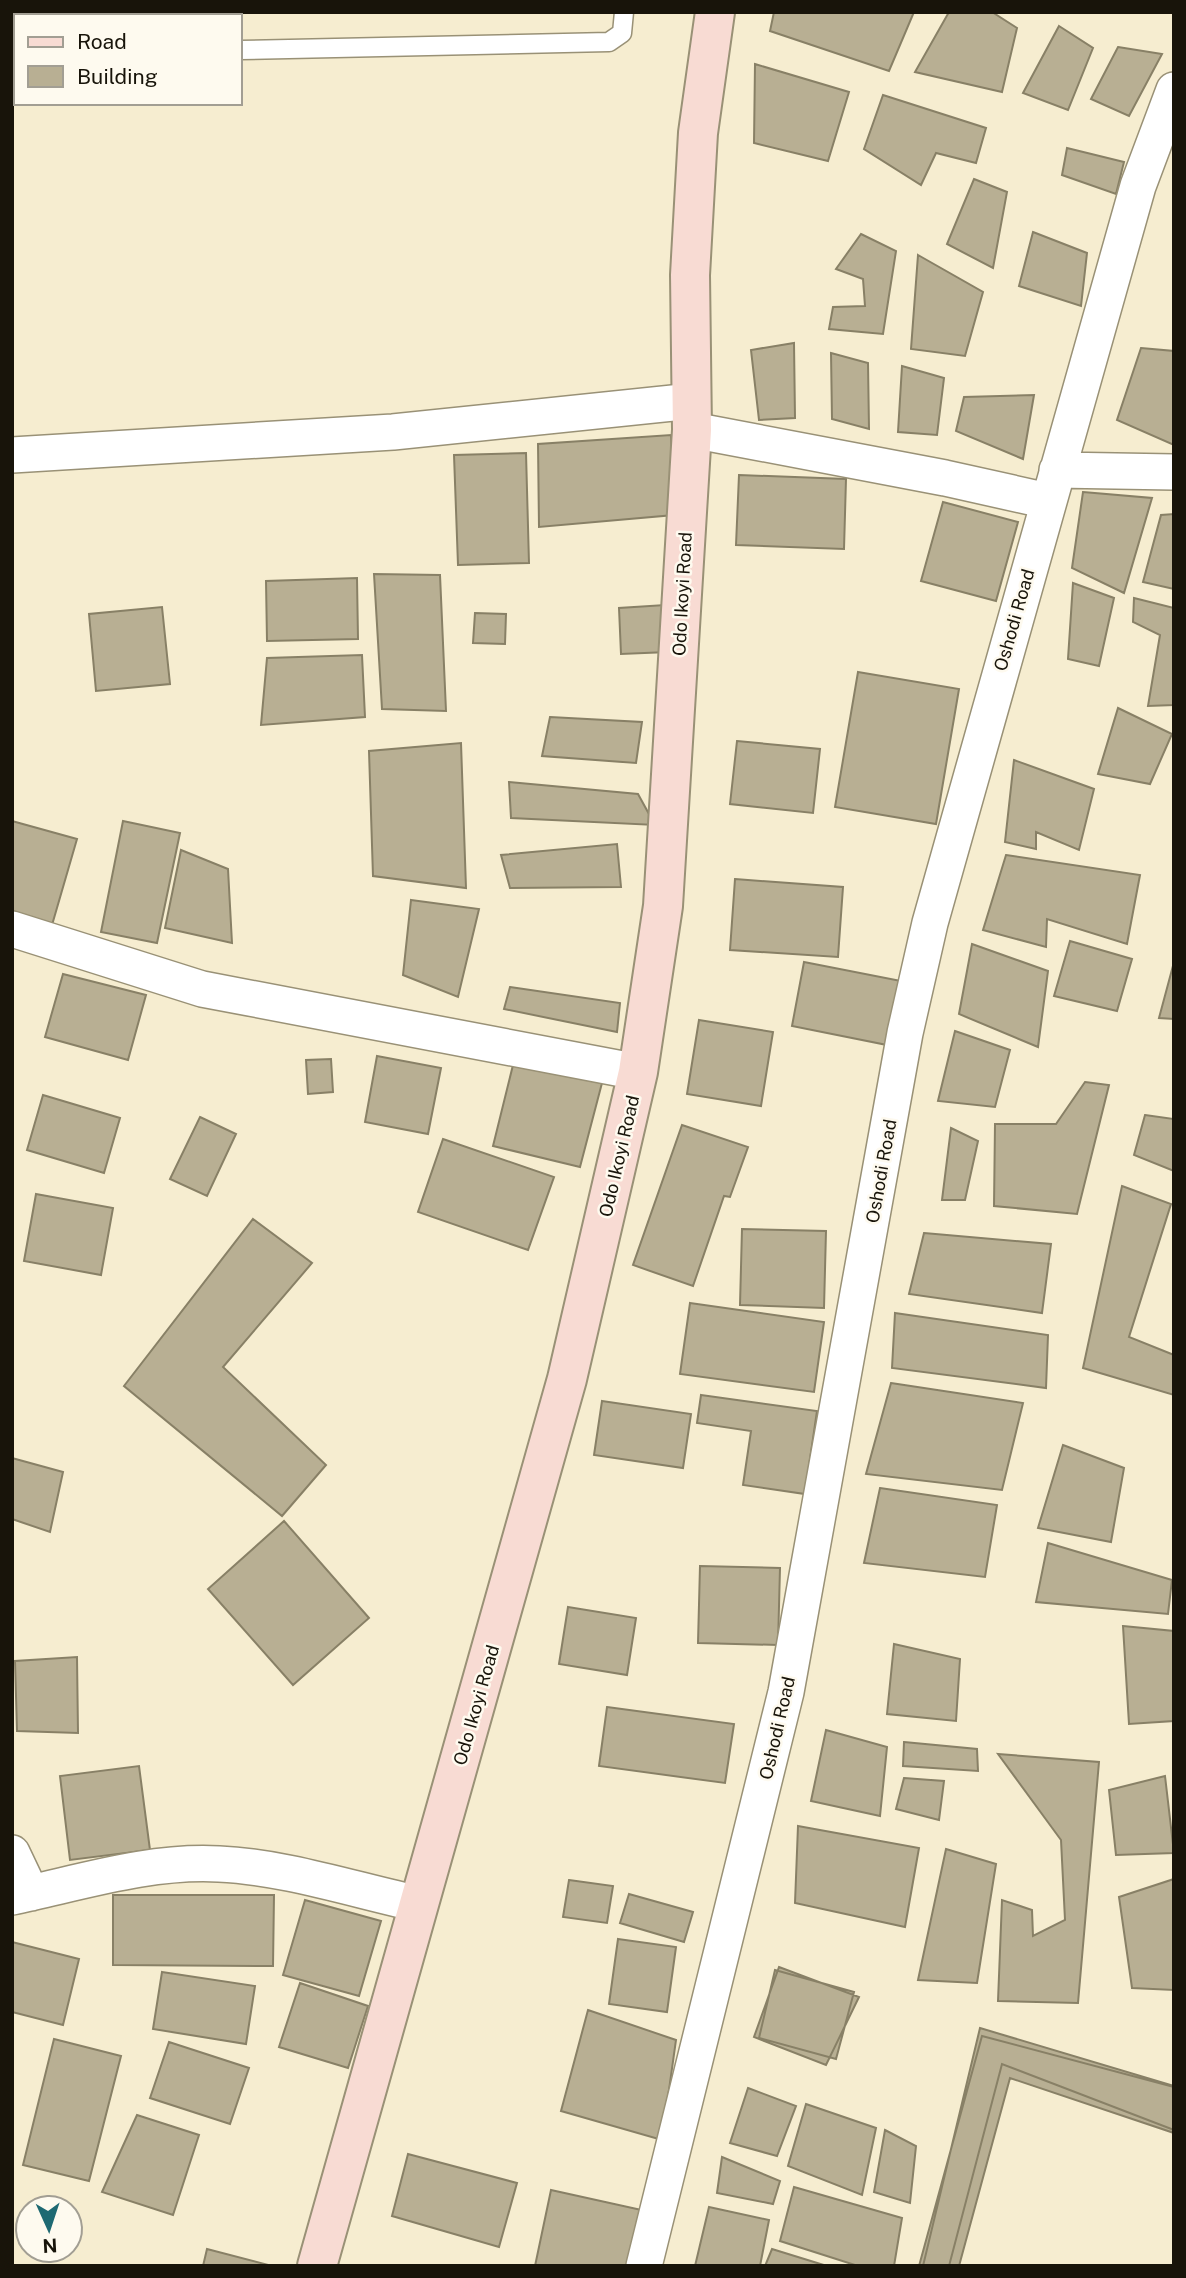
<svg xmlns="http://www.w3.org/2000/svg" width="1186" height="2278" viewBox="0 0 1186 2278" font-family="'Public Sans',sans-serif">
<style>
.building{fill:#b8af93;stroke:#888066;stroke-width:2}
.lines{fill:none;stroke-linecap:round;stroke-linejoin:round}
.service-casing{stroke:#999176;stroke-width:21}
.minor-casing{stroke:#999176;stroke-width:38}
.secondary-casing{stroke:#999176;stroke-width:42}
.service{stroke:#fff;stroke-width:18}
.minor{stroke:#fff;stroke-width:35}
.secondary{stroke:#f8dbd3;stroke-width:38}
.labels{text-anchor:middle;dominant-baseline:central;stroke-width:5;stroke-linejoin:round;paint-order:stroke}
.street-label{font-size:18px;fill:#18140a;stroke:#fefaef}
</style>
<rect width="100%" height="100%" fill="#f6edd0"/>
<path class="building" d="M774 12H914L889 71 770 31Z
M949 12H992L1017 28 1002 92 915 72Z
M1059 26 1093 48 1068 110 1023 93Z
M1118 47 1162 54 1129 116 1091 99Z
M755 64 849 92 828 161 754 143Z
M883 95 986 128 976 163 936 153 921 185 864 149Z
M1067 148 1124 162 1116 194 1062 175Z
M974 179 1007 192 993 268 947 244Z
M1033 232 1087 253 1081 306 1019 286Z
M861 234 896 251 883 334 829 329 833 307 865 306 863 279 836 269Z
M918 255 983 292 965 356 911 349Z
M794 343 795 418 759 420 751 350Z
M1141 348 1174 351V445L1117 420Z
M831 353 868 363 869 429 832 419Z
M902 366 944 378 937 435 898 432Z
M1034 395 1023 459 956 431 964 397Z
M671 435 674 515 539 527 538 444Z
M526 453 529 563 458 565 454 455Z
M739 475 846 479 844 549 736 545Z
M1083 492 1152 498 1124 593 1072 568Z
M943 502 1018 522 996 601 921 581Z
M1174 514V589L1143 582 1161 515Z
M374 574 440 575 446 711 382 709Z
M357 578 358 639 267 641 266 581Z
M1073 583 1114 598 1099 666 1068 659Z
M1134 598 1174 608V705L1148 706 1160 635 1133 622Z
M665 605 668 652 621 654 619 608Z
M162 607 170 684 96 691 89 614Z
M475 613 506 614 505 644 473 643Z
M362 655 365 717 261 725 267 658Z
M858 672 959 689 936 824 835 807Z
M1118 708 1172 734 1150 784 1098 774Z
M550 717 642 722 636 763 542 756Z
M737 741 820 749 813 813 730 804Z
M461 743 466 888 373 876 369 751Z
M1014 760 1094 789 1079 850 1036 832V849L1005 842Z
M509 782 638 794 655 825 511 818Z
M12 821 77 839 52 925 12 914Z
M123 821 180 833 157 943 101 932Z
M617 844 621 887 510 888 501 855Z
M181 850 228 869 232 943 165 928Z
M1006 855 1140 875 1127 944 1047 919 1046 947 983 930Z
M735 879 843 887 838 957 730 950Z
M411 900 479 909 458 997 403 975Z
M1070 941 1132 959 1117 1011 1054 996Z
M972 944 1048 971 1038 1047 959 1014Z
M804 962 901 981 887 1045 792 1026Z
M1174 962V1019L1159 1018Z
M63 974 146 995 128 1060 45 1037Z
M510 987 620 1003 617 1032 504 1009Z
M699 1020 773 1032 761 1106 687 1094Z
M955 1031 1010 1050 995 1107 938 1101Z
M377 1056 441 1068 428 1134 365 1122Z
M331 1059 333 1092 308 1094 306 1060Z
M514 1061 602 1083 580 1167 493 1146Z
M1085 1082 1109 1085 1077 1214 994 1206 995 1124H1056Z
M43 1095 120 1118 104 1173 27 1150Z
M1145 1115 1174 1119V1171L1134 1155Z
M200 1117 236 1134 207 1196 170 1179Z
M682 1125 748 1147 730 1197 724 1196 693 1286 633 1265Z
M951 1128 978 1141 965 1200H942Z
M443 1139 554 1177 528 1250 418 1212Z
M1122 1186 1171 1204 1129 1337 1174 1355V1395L1083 1368Z
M36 1194 113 1208 101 1275 24 1261Z
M253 1219 312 1263 223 1367 326 1465 282 1516 124 1386Z
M742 1229 826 1231 824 1308 740 1305Z
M924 1233 1051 1244 1042 1313 909 1294Z
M690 1303 824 1322 814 1392 680 1374Z
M895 1313 1048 1335 1046 1388 892 1368Z
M891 1383 1023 1403 1002 1490 866 1474Z
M701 1395 817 1411 805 1494 743 1485 751 1431 697 1423Z
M602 1401 691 1414 683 1468 594 1455Z
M1063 1445 1124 1468 1111 1542 1038 1528Z
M12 1458 63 1472 50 1532 12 1519Z
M880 1488 997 1505 985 1577 864 1563Z
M284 1521 369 1618 293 1685 208 1589Z
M1048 1543 1172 1580 1168 1614 1036 1602Z
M700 1566 780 1568 778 1645 698 1643Z
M568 1607 636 1618 627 1675 559 1664Z
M1123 1626 1174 1631V1721L1129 1724Z
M894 1644 960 1659 956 1721 887 1714Z
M77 1657 78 1733 17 1731 15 1661Z
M607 1707 734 1724 725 1783 599 1766Z
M826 1730 887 1747 880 1816 811 1801Z
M904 1742 977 1749 978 1771 903 1766Z
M998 1754 1099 1762 1078 2003 998 2001 1002 1900 1032 1910 1033 1936 1065 1920 1061 1840Z
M139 1766 150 1850 70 1860 60 1776Z
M1165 1776 1174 1853 1116 1855 1109 1790Z
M904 1778 944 1781 939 1820 896 1809Z
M798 1826 919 1848 905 1927 795 1903Z
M946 1849 996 1864 977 1983 918 1980Z
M1174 1879V1990L1132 1988 1119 1897Z
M569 1880 613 1886 607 1923 563 1917Z
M629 1894 693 1912 684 1942 620 1923Z
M113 1895H274L273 1966 113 1965Z
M305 1900 381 1921 359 1996 283 1975Z
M618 1939 676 1947 667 2012 609 2004Z
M12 1942 79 1959 63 2025 12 2012Z
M779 1967 859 1997 826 2065 754 2037Z
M775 1970 854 1992 836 2059 759 2038Z
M162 1972 255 1986 246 2044 153 2029Z
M300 1983 368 2006 348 2068 279 2047Z
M588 2010 676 2040 662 2140 561 2111Z
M980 2028 1174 2086V2133L1010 2078 959 2266H923Z
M982 2036 1174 2087V2130L1002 2064 949 2266H919Z
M54 2039 121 2056 89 2181 23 2165Z
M169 2042 249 2068 230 2124 150 2098Z
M748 2088 796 2106 777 2156 730 2143Z
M806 2104 876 2128 862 2195 788 2166Z
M137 2115 199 2135 173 2215 102 2192Z
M885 2130 916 2146 910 2203 874 2192Z
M408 2154 517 2183 499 2247 392 2216Z
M722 2157 780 2181 773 2204 717 2193Z
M794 2187 902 2218 894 2266H858L780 2241Z
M551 2190 646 2211 633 2266H535Z
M709 2207 769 2220 760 2266H695Z
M207 2249 272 2266H203Z
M772 2249 827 2266H765Z"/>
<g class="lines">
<defs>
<path id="service" d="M41 12V16
M240 50 609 42 622 33 624 12
M12 57H16"/>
<path id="minor" d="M692 430 945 478 1048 501
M12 455 393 432 692 401
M1057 470 1174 472
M12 929 202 989 638 1072
M12 1853 31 1893
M12 1897C79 1883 150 1860 219 1864 286 1867 354 1890 419 1904
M644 2266 786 1692 905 1033 930 923 1138 186 1174 90"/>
<path id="secondary" d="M317 2266 567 1379 638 1072 663 906 692 430 690 275 698 133 715 12"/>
</defs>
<use href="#service" class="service-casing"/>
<use href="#minor" class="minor-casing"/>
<use href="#secondary" class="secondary-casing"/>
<use href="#service" class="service"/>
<use href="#minor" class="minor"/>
<use href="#secondary" class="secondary"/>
</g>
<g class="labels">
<g class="street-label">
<text transform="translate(682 594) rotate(-87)">Odo Ikoyi Road</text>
<text transform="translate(1014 620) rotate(-74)">Oshodi Road</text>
<text transform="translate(619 1156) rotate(-77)">Odo Ikoyi Road</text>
<text transform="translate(881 1171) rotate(-80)">Oshodi Road</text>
<text transform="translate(476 1705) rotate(-74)">Odo Ikoyi Road</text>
<text transform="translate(777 1728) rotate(-77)">Oshodi Road</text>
</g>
</g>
<rect width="1186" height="2278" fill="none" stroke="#18140a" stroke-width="28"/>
<rect x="14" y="14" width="228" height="91" fill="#fefaef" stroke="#a29e93" stroke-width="2"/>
<rect x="28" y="37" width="35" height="10" fill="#f8dbd3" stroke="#a29e93" stroke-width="2"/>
<text x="77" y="49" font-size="21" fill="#18140a">Road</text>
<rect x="28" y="66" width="35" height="21" fill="#b8af93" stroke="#a29e93" stroke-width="2"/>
<text x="77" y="84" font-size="21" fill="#18140a">Building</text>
<g transform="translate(49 2229) rotate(177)"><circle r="33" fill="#fefaef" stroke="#a29e93" stroke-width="2"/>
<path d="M0-5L12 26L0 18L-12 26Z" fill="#1e6972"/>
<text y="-10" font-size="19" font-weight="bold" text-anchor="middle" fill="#18140a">N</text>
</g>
</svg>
